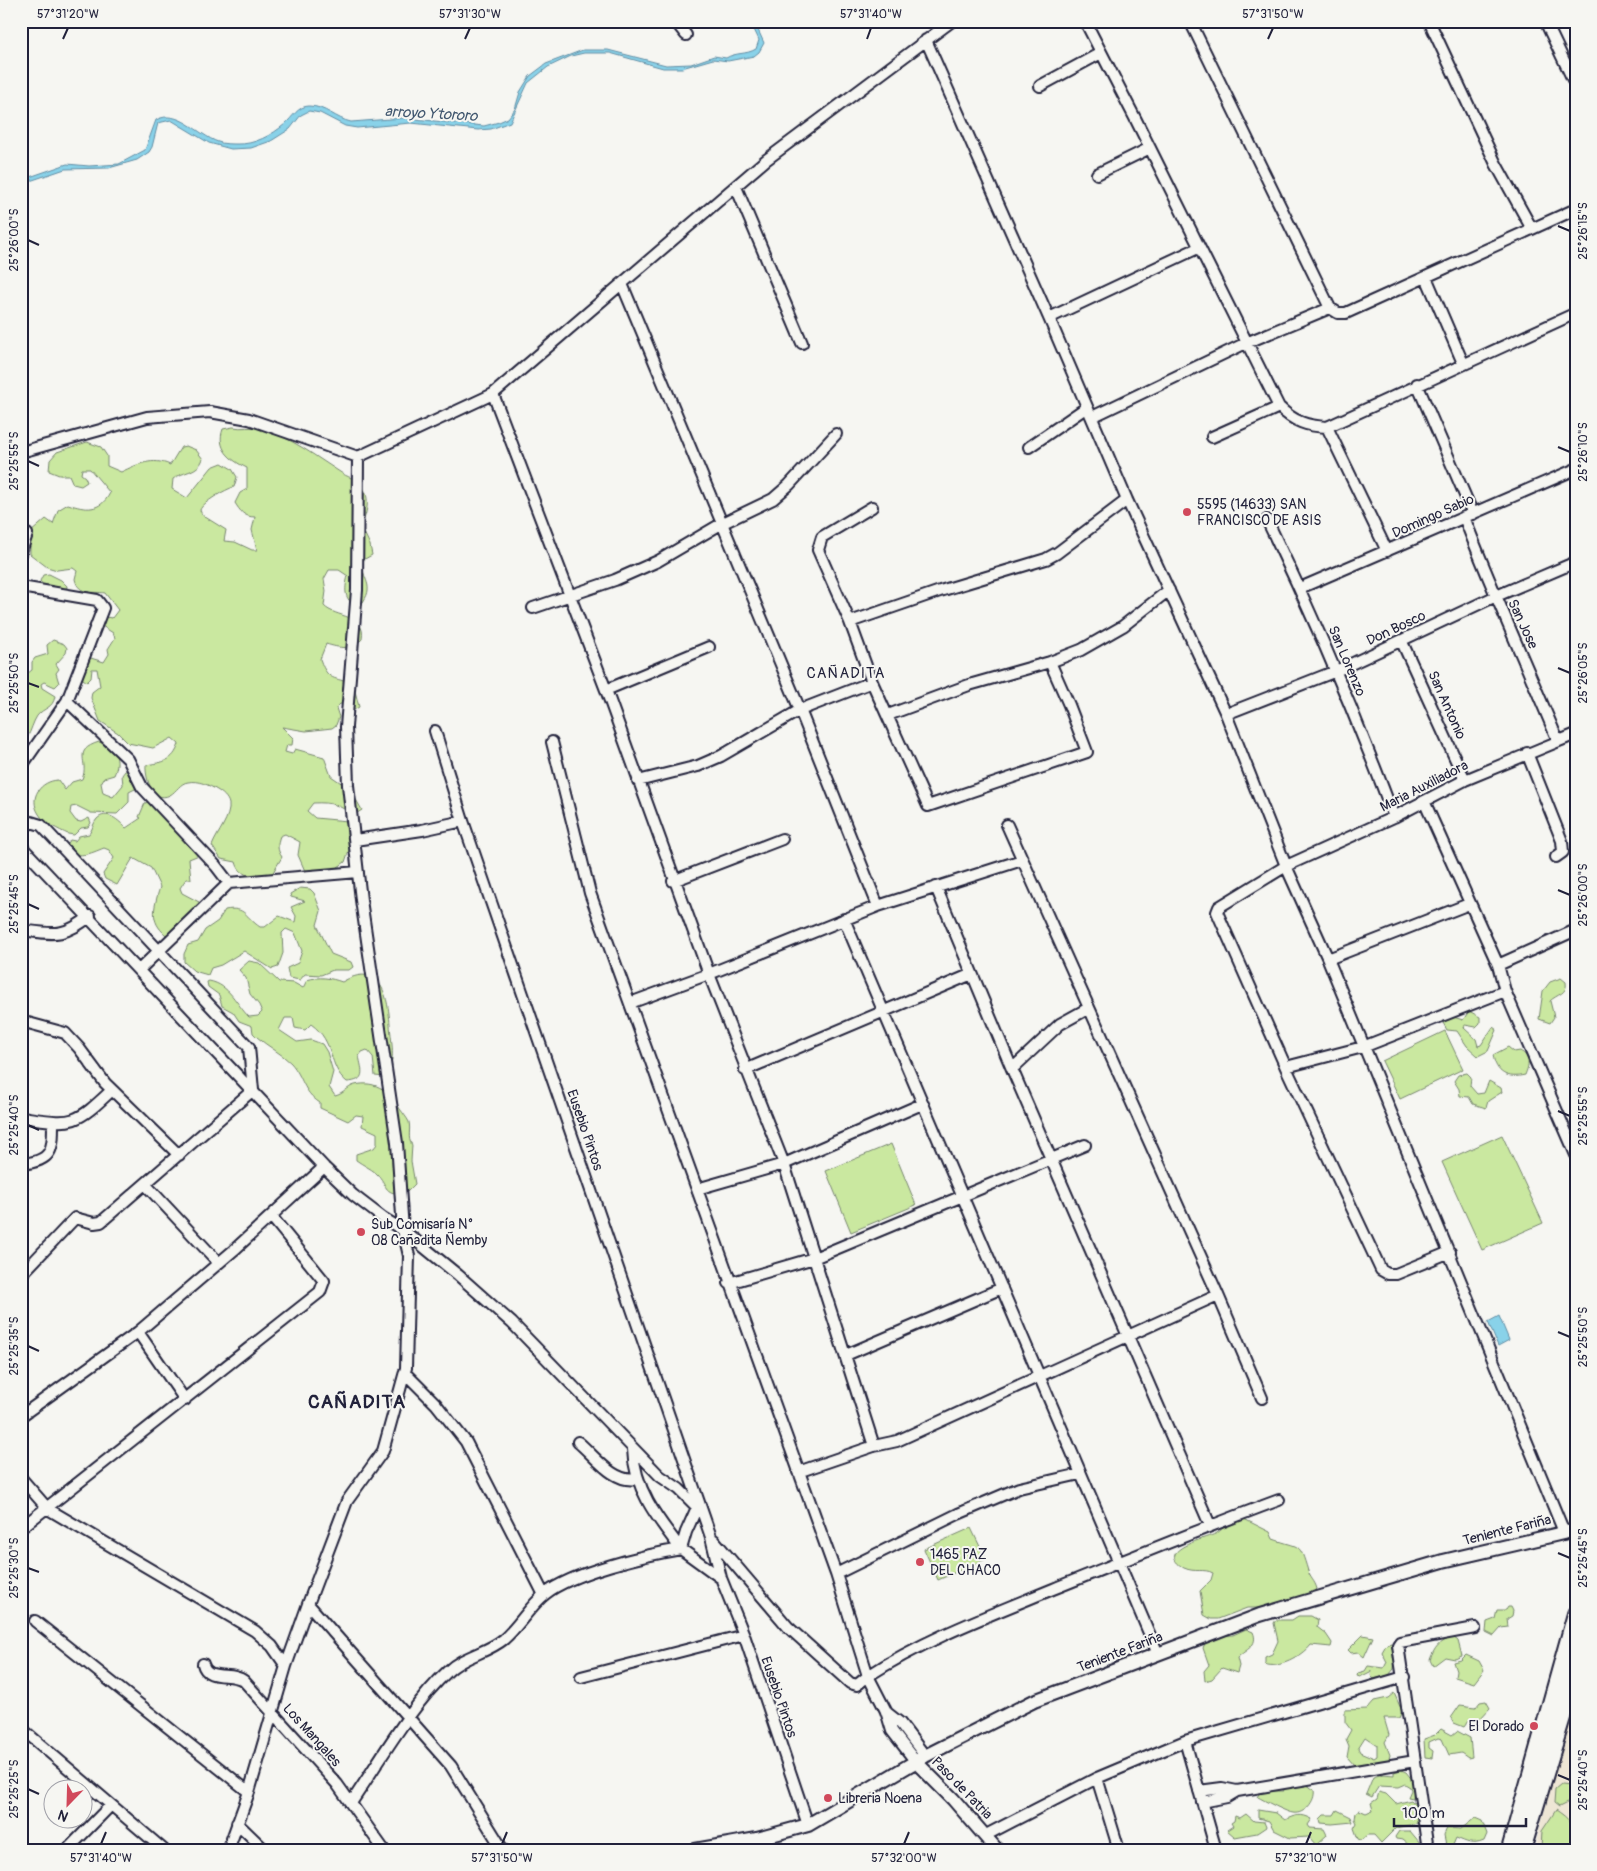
<svg xmlns="http://www.w3.org/2000/svg" width="1597" height="1871" viewBox="0 0 1597 1871" font-family="Pangolin,sans-serif">
<style>
.built{fill:#eee6d5}
.green{fill:#cae8a0;stroke:#76856e;fill-rule:evenodd}
.water{fill:#89d2e9;stroke:#608ca3}
.lines{fill:none;stroke-linecap:round;stroke-linejoin:round}
.minor-casing{stroke:#22223b;stroke-width:14}
.tertiary-casing{stroke:#22223b;stroke-width:16}
.trunk-casing{stroke:#22223b;stroke-width:20}
.minor{stroke:#f6f6f2;stroke-width:10}
.tertiary{stroke:#f6f6f2;stroke-width:12}
.trunk{stroke:#f6f6f2;stroke-width:16}
.ticks{fill:none;stroke:#22223b;stroke-width:2}
.poi-dot{fill:#d1495b;stroke:#f6f6f2;stroke-width:2}
.labels{text-anchor:middle;dominant-baseline:central;stroke-width:4;stroke-linejoin:round;paint-order:stroke}
.poi-label{font-size:14px;fill:#22223b;stroke:#f6f6f2;text-anchor:start}
.street-label{font-size:14px;fill:#22223b;stroke:#f6f6f2}
.water-label{font-size:15px;font-style:italic;fill:#41576f;stroke:#f6f6f2}
.neighbourhood-label{font-size:15px;letter-spacing:1px;fill:#22223b;stroke:#f6f6f2}
.district-label{font-size:19px;font-weight:bold;letter-spacing:1px;fill:#22223b;stroke:#f6f6f2}
.neatline{fill:none;stroke:#22223b;stroke-width:2}
.ticks-label{font-size:12px;text-anchor:middle;fill:#22223b}
</style>
<rect width="100%" height="100%" fill="#f6f6f2"/>
<filter id="ink" filterUnits="userSpaceOnUse"><feTurbulence type="fractalNoise" baseFrequency=".02" numOctaves="2"/><feDisplacementMap in="SourceGraphic" scale="10" xChannelSelector="R" yChannelSelector="G"/><feConvolveMatrix kernelMatrix="1 2 1 2 8 2 1 2 1" color-interpolation-filters="sRGB"/></filter>
<g filter="url(#ink)">
<path class="built" d="M1576 1692V1850H1534Z"/>
<path class="green" d="M233 427C242 429 251 426 260 428 291 437 316 457 343 474 350 478 357 479 362 486 371 498 367 514 361 526L370 545 372 555 363 560C360 581 378 584 360 606 344 603 344 590 348 576L339 570H329L324 579 326 591 324 606C335 618 367 614 362 639 352 651 339 648 326 644L320 659C329 686 338 674 354 687L359 707 352 711 350 706 340 704 336 708 339 717 336 725 332 728 306 731 282 727 293 738 292 745H287L285 752 292 754 295 749 324 757 331 776 350 789 362 810 354 815C338 805 333 802 313 803L307 811 315 818 348 821 352 841 345 862 334 870 317 875 305 871 298 855 300 842 285 834 280 836C277 844 277 850 282 857L272 874C259 880 240 878 236 862L221 859 212 846C217 833 231 817 229 804 228 798 222 793 217 790 209 785 198 780 188 782 180 783 177 791 170 795 152 804 145 777 146 765 163 762 173 762 179 744L172 738 153 748 128 743 118 733 100 721 91 698 92 692 100 686 97 669H92L91 678 87 682 79 676 84 656 104 662 109 654 108 649 115 638 113 633 102 626 101 621 105 617 112 618 118 610 105 593C93 591 79 596 75 579L77 571 73 568 57 570 47 567 30 554V533L46 519 53 524 58 510 68 504C86 510 100 512 110 493L90 469H82L81 474 85 477 87 482 81 486 73 484 69 475H59L49 471 50 460 57 452 87 442 101 447 107 456V466L121 472C138 464 153 457 170 465L181 447 186 446 196 450 203 459C198 473 183 471 173 479L172 489 187 498 212 467 222 463 232 469 237 477 234 487C226 489 202 503 200 510L202 515 226 530 224 541 235 542 252 550H257L252 530 255 517C244 517 240 511 235 503L240 493 247 489V468C230 460 216 448 223 429Z
M49 574 61 580 67 586 66 591 46 589 40 581 43 575Z
M53 640 64 644 67 648 66 653 56 664 59 669 56 673 59 683 55 687 44 682 41 684 42 688 55 696C53 709 44 707 37 716 33 722 31 731 27 738L21 735C21 714 22 696 24 676L32 670V662L35 658 48 654 47 645Z
M99 742C116 746 121 760 114 775L104 778 101 783 103 793 113 797 123 785 122 775 125 771 130 770 139 787 129 792V802L117 814 91 813 77 806 71 807 70 813 76 821 81 822 89 818 91 823 88 827 81 828 74 835 68 834C59 830 44 823 39 814 28 797 41 781 58 780L65 790 72 782 82 779C90 761 71 751 99 742Z
M150 801 188 828 200 845 199 855 189 859 191 879H186L180 888 182 893 199 902 203 911C197 930 186 931 170 938 149 923 153 910 160 887L151 868 133 858 117 885 105 879 103 874 114 858 109 850 104 848C91 853 76 861 66 847L70 840 75 841 79 836 89 834C93 829 93 823 97 819 107 809 119 821 126 828L141 818 139 817 145 803Z
M300 888 310 889 314 893 321 911 317 925 331 954 351 962 353 967 349 970H333L321 975 305 974 300 980 289 978 287 968 298 963 302 951 295 933 286 929 282 933 283 953 278 967 272 969 244 951 221 965 211 968 208 975 194 971 184 962V954L188 945 198 942 205 930 218 921 225 910C246 906 245 917 260 927H265L279 916 295 922 296 916 291 907 305 901 291 897 290 894Z
M249 961 259 963 279 982 294 983 303 988 307 980C319 976 331 978 342 982 380 960 388 995 390 1024 391 1043 397 1061 385 1077L375 1076 373 1057 367 1050 362 1052 359 1056C362 1071 367 1081 347 1082 327 1066 336 1042 311 1024L305 1030 295 1028 293 1018H285L279 1030 297 1042 311 1040 322 1044 327 1052 333 1072 329 1087 335 1096C344 1094 347 1087 355 1085 377 1080 390 1092 400 1109 403 1113 407 1118 409 1122 411 1130 407 1138 412 1145L411 1161 415 1184 405 1194C381 1194 389 1185 376 1173 370 1168 363 1165 356 1160V1154L374 1148 377 1144V1133L362 1126 363 1116 356 1115 348 1121 320 1108V1103C302 1091 304 1078 291 1063 281 1053 267 1046 257 1037L253 1033 252 1026 239 1021 233 1012 222 1006 219 995 208 987 207 982 209 981C230 985 236 1004 249 1017L258 1016 262 1012 259 1005 250 994 246 978 239 970Z
M1561 978 1566 982C1568 994 1557 994 1550 1001L1554 1017 1550 1023 1539 1019 1543 991 1550 982Z
M1469 1011 1480 1017V1023L1476 1027 1465 1025 1464 1028 1476 1039 1478 1046 1481 1045 1493 1027 1497 1030 1488 1051 1478 1056 1467 1046 1457 1031 1447 1030 1442 1021 1444 1018 1450 1016 1463 1020Z
M1445 1031 1463 1069 1400 1099 1382 1061Z
M1508 1047 1514 1052 1520 1051C1531 1057 1529 1065 1525 1075 1508 1079 1496 1074 1493 1055Z
M1467 1073 1471 1077 1470 1086 1477 1094 1484 1093 1489 1081 1501 1088 1502 1092 1488 1101 1486 1108 1473 1104 1469 1097 1460 1096 1459 1089 1454 1081 1458 1075Z
M1502 1135 1543 1223 1482 1250 1442 1162Z
M891 1144 916 1205 851 1232 826 1171Z
M1236 1515 1270 1532 1273 1539C1301 1549 1299 1541 1308 1571 1310 1578 1315 1581 1317 1589L1312 1594 1290 1599 1284 1605 1271 1608H1247L1218 1619H1211L1204 1615 1200 1591 1211 1580 1213 1573C1204 1568 1195 1573 1184 1568 1152 1549 1210 1538 1217 1533 1225 1528 1225 1522 1236 1515Z
M971 1528 986 1559 938 1580 924 1549Z
M1508 1607H1511L1513 1611 1512 1616 1507 1619 1508 1627 1501 1628 1494 1636 1486 1632 1487 1622 1495 1619 1497 1610H1506Z
M1298 1616H1311L1318 1620 1317 1627 1326 1634 1332 1643 1331 1647 1311 1645C1303 1656 1277 1670 1265 1664V1657L1272 1654 1278 1641 1274 1623 1276 1620H1292Z
M1246 1629 1253 1632C1259 1646 1246 1649 1237 1658L1239 1666 1237 1673 1222 1668 1212 1679 1205 1681 1204 1671 1209 1665 1203 1648 1206 1641 1219 1636 1233 1635Z
M1363 1635 1373 1637 1364 1657 1358 1652 1351 1653 1348 1650Z
M1453 1637 1458 1641 1462 1656 1455 1659 1445 1657 1433 1666 1430 1660C1434 1648 1440 1640 1453 1637Z
M1391 1643 1395 1655 1394 1669 1389 1675 1374 1679 1371 1676 1372 1671 1360 1677 1357 1676 1358 1673 1365 1671 1368 1666 1384 1668 1387 1662 1382 1652 1386 1645Z
M1466 1655 1479 1661 1484 1670 1474 1683 1455 1677 1456 1671 1453 1662 1461 1660Z
M1394 1693 1402 1711 1399 1718H1384L1389 1735 1385 1742 1390 1755 1388 1762 1355 1766 1347 1757 1349 1746 1346 1739 1351 1730 1345 1722V1710L1367 1709 1374 1701 1388 1698ZM1365 1737 1377 1745V1756L1374 1758 1360 1752 1358 1748Z
M1486 1701 1490 1708 1479 1720H1469L1464 1727 1454 1723 1451 1718 1460 1705 1476 1707 1480 1702Z
M1441 1729 1452 1735 1457 1731 1470 1738 1472 1757 1468 1758 1461 1753 1449 1755 1442 1739 1438 1738 1429 1742V1748L1433 1751 1432 1758 1425 1757 1424 1739 1435 1735Z
M1401 1770 1406 1772 1414 1782 1413 1798 1408 1797 1411 1790 1410 1787 1405 1784 1398 1787 1379 1786 1372 1797 1366 1794 1373 1777 1383 1774 1394 1775V1772Z
M1573 1779H1576V1806L1569 1802 1559 1807 1554 1803 1555 1789 1561 1784 1570 1785Z
M1306 1784 1314 1790C1316 1801 1304 1815 1293 1813 1288 1813 1263 1800 1258 1797L1262 1791H1284L1282 1788Z
M1379 1792 1386 1794 1396 1804 1411 1800 1420 1810V1820L1414 1824 1396 1828 1381 1843 1374 1835H1367L1361 1840 1358 1839 1354 1828 1357 1823 1355 1819 1356 1812 1359 1810 1366 1813 1373 1810 1371 1803 1377 1799Z
M1258 1810 1276 1813 1285 1820C1295 1815 1301 1813 1312 1819L1308 1825 1310 1828 1324 1829 1327 1835 1316 1845 1309 1837 1290 1838 1274 1830 1269 1821 1258 1818Z
M1337 1810 1351 1817 1353 1822 1332 1824 1321 1823 1320 1819 1324 1815H1334Z
M1556 1810C1574 1822 1576 1828 1576 1850H1541L1542 1831Z
M1246 1814 1254 1821 1264 1822 1266 1827 1257 1833 1235 1837 1227 1830 1233 1826 1231 1823 1234 1821 1235 1816 1240 1818Z
M1475 1818 1482 1821 1487 1834 1484 1841C1472 1846 1467 1842 1456 1838L1453 1845H1446L1444 1835 1447 1828 1461 1829Z
M1399 1831H1410L1420 1843V1848L1415 1850 1403 1840 1396 1839 1395 1837Z"/>
<path class="water" d="M750 21H754L764 43 759 52 754 56 728 61 713 59 682 68H663L610 53H584L571 56 548 67 528 83 510 122 491 129 478 130 411 123 357 128 345 126 320 113 309 111 301 115 290 129 271 141 251 148 231 149 209 143 171 120 158 123 152 147 149 152 137 160 109 168 65 169 21 184V180L67 164 89 166 119 164 145 150 156 120C178 108 198 135 218 142 223 144 231 144 237 144 254 145 272 135 285 124 292 118 298 106 309 106 325 106 336 119 351 122L404 118 484 126 499 122 508 118 515 109 520 92 530 76 546 64 583 50H608L666 65 691 64 714 56 726 58C736 52 746 55 756 49L759 40Z
M1499 1316 1509 1340 1498 1346 1488 1322Z"/>
<g class="lines">
<defs>
<path id="minor" d="M675 21 686 35
M1085 21 1136 120 1279 407C1294 422 1307 426 1327 427L1576 313
M1190 21 1330 308 1338 313H1346L1576 209
M1429 21 1496 164 1532 229
M1545 21 1576 86
M926 40 1049 318 1127 500 1226 714 1286 866 1328 959 1469 904
M1040 86 1101 53
M1097 174 1150 148
M736 187 802 343
M1426 277 1463 363
M622 284 800 710 878 906
M1049 318 1198 248
M1417 384 1473 514
M493 394 606 690 709 974 784 1164 874 1446
M1092 417 1246 343 1330 308
M1327 427 1387 551
M1212 437 1279 407
M1029 447 1087 407
M21 452 147 417 210 412 249 419 358 457 493 394 766 160 952 21
M872 507 822 537 818 550 850 622 872 682 928 806 1087 752 1069 705 1050 662
M1464 517C1493 593 1527 666 1558 741
M1267 520C1314 617 1356 716 1394 817
M21 552 27 534
M21 587 97 600 103 608 67 701 21 767
M1300 588 1576 469
M533 608 615 580 658 561 721 524 773 499 789 485 836 434
M850 622 940 591 1046 559 1057 553 1127 500
M1402 642 1465 780
M606 690 709 647
M67 701 128 759 142 787 216 866 229 883
M1226 714 1336 671 1494 597 1576 562
M888 715 969 685 1050 662 1081 650 1123 626 1169 590
M552 742 590 893 836 1574 868 1676C925 1639 990 1615 1053 1589 1128 1559 1203 1528 1279 1500
M1527 753 1562 841 1563 852 1556 857
M638 781 698 766 721 756 800 710 872 682
M1424 801 1498 965 1505 991 1576 1155
M1007 825 1218 1295 1262 1398
M21 830 31 822 41 825 249 1047 253 1090 101 1222 94 1223 75 1218 21 1275
M355 840 422 830 463 821
M21 846 324 1167 353 1195 383 1218 403 1230 458 1275 512 1323 660 1476 679 1489 697 1507
M673 881 782 839
M936 887 1012 1069 1210 1525
M844 919 1158 1654
M21 930C53 934 64 938 90 916
M1328 959 1564 1532
M1498 965 1576 930
M139 970 229 883 358 872
M630 1003 709 974 878 906 1022 860
M21 1021 65 1033 79 1048 105 1083 179 1155
M1286 1067 1363 1047 1505 991
M1012 1069 1060 1024 1089 1008
M745 1070 972 974
M21 1117C73 1124 73 1127 112 1090
M21 1164C53 1161 53 1150 53 1121
M146 1185 218 1262
M697 1189 784 1164 922 1104
M1450 1252 1396 1274H1388L1381 1270 1288 1072 1217 912 1219 907 1286 866 1394 817 1465 780 1576 734
M729 1283 814 1258 1085 1145
M138 1332 185 1400
M846 1355 1002 1288
M405 1373 436 1404 466 1442 544 1595
M21 1416 138 1332 234 1250 324 1167
M578 1442C594 1455 614 1484 636 1479
M633 1449C634 1489 657 1518 681 1549L686 1532 699 1503
M798 1472 874 1446 897 1441 1218 1295
M21 1478 48 1509 255 1631 272 1646 286 1666
M21 1528 320 1292 324 1281 271 1216
M714 1540 788 1627 850 1683 857 1685 868 1676 886 1711 892 1731 916 1762
M836 1574 958 1514 1019 1488 1080 1474
M721 1578 744 1635 808 1825
M308 1604 451 1766 503 1850
M35 1621 249 1792
M203 1664C207 1682 233 1671 244 1681L337 1784 384 1850
M581 1677 744 1635
M886 1712 900 1723 925 1756
M21 1728 164 1850
M1185 1741 1404 1677
M1097 1778 1119 1850
M1199 1791 1222 1788 1237 1791
M1202 1802 1227 1797 1237 1791 1415 1761
M351 1803C379 1762 411 1705 448 1671 463 1656 487 1653 504 1639 519 1626 529 1607 545 1594 573 1572 645 1555 681 1549L721 1578 711 1537 463 821 435 731
M237 1823 265 1850
M986 1835 1097 1778 1185 1741 1216 1850
M67 1850 111 1805
M228 1850 249 1792 286 1666 308 1604 347 1501 383 1451 406 1368 409 1256 403 1230 397 1143 361 900 348 785 346 727 357 590 358 457
M1428 1850 1398 1645 1400 1642 1475 1628"/>
<path id="tertiary" d="M916 1762 953 1799 997 1850
M695 1850 757 1839 808 1825 925 1756 1034 1701 1260 1615 1443 1561 1576 1530"/>
<path id="trunk" d="M1510 1850 1576 1614
M1522 1850 1576 1671"/>
</defs>
<use href="#minor" class="minor-casing"/>
<use href="#tertiary" class="tertiary-casing"/>
<use href="#trunk" class="trunk-casing"/>
<use href="#minor" class="minor"/>
<use href="#tertiary" class="tertiary"/>
<use href="#trunk" class="trunk"/>
</g>
</g>
<path class="ticks" d="M63 39 68 28M465 39 470 28M867 39 871 28M1268 39 1273 28M1558 226 1570 231M28 240 39 245M1558 447 1570 452M28 461 39 466M1558 668 1570 673M28 683 39 687M1558 890 1570 895M28 904 39 909M1558 1111 1570 1116M28 1125 39 1130M1558 1332 1570 1337M28 1346 39 1351M1558 1553 1570 1558M28 1568 39 1572M1558 1775 1570 1780M28 1789 39 1794M101 1844 106 1832M502 1844 507 1832M904 1844 909 1832M1306 1844 1311 1832"/>
<g class="poi-dot">
<circle cx="1187" cy="512" r="5"/>
<circle cx="361" cy="1232" r="5"/>
<circle cx="920" cy="1562" r="5"/>
<circle cx="1534" cy="1726" r="5"/>
<circle cx="828" cy="1798" r="5"/>
</g>
<g class="labels">
<g class="poi-label">
<text x="1197" y="504">5595 (14633) SAN<tspan x="1197" dy="16">FRANCISCO DE ASIS</tspan></text>
<text x="371" y="1224">Sub Comisaría N°<tspan x="371" dy="16">08 Cañadita Ñemby</tspan></text>
<text x="930" y="1554">1465 PAZ<tspan x="930" dy="16">DEL CHACO</tspan></text>
<text x="1524" y="1726" text-anchor="end">El Dorado</text>
<text x="838" y="1798">Libreria Noena</text>
</g>
<g class="street-label">
<text transform="translate(1433 516) rotate(-24)">Domingo Sabio</text>
<text transform="translate(1523 624) rotate(65)">San Jose</text>
<text transform="translate(1396 628) rotate(-25)">Don Bosco</text>
<text transform="translate(1347 661) rotate(67)">San Lorenzo</text>
<text transform="translate(1447 705) rotate(66)">San Antonio</text>
<text transform="translate(1424 786) rotate(-27)">Maria Auxiliadora</text>
<text transform="translate(585 1130) rotate(71)">Eusebio Pintos</text>
<text transform="translate(1507 1530) rotate(-14)">Teniente Fariña</text>
<text transform="translate(1120 1652) rotate(-21)">Teniente Fariña</text>
<text transform="translate(779 1697) rotate(71)">Eusebio Pintos</text>
<text transform="translate(312 1735) rotate(48)">Los Mangales</text>
<text transform="translate(962 1788) rotate(46)">Paso de Patria</text>
</g>
<g class="water-label">
<text transform="translate(431 114) rotate(3)">arroyo Ytororo</text>
</g>
<g class="neighbourhood-label">
<text x="846" y="673">CAÑADITA</text>
</g>
<g class="district-label">
<text x="357" y="1402">CAÑADITA</text>
</g>
</g>
<rect width="1597" height="1871" fill="none" stroke="#f6f6f2" stroke-width="55"/>
<g transform="translate(68 1804) rotate(203)"><circle r="24" fill="#f6f6f2" stroke="#a1a1a9"/>
<path d="M0-4L9 19L0 12L-9 19Z" fill="#d1495b"/>
<text y="-8" font-size="14" font-weight="bold" text-anchor="middle" fill="#22223b">N</text>
</g>
<path d="M1394 1818v8h132v-8" fill="none" stroke="#22223b" stroke-width="2.5"/>
<text x="1402" y="1818" font-size="15" fill="#22223b" stroke="#f6f6f2" stroke-width="4" paint-order="stroke">100 m</text>
<rect x="28" y="28" width="1542" height="1816" class="neatline"/>
<g class="ticks-label">
<text x="68" y="18">57°31'20"W</text>
<text x="470" y="18">57°31'30"W</text>
<text x="871" y="18">57°31'40"W</text>
<text x="1273" y="18">57°31'50"W</text>
<text transform="translate(1583 231) rotate(-90)" y="4">25°26'15"S</text>
<text transform="translate(14 240) rotate(-90)" y="4">25°26'00"S</text>
<text transform="translate(1583 452) rotate(-90)" y="4">25°26'10"S</text>
<text transform="translate(14 461) rotate(-90)" y="4">25°25'55"S</text>
<text transform="translate(1583 673) rotate(-90)" y="4">25°26'05"S</text>
<text transform="translate(14 683) rotate(-90)" y="4">25°25'50"S</text>
<text transform="translate(1583 895) rotate(-90)" y="4">25°26'00"S</text>
<text transform="translate(14 904) rotate(-90)" y="4">25°25'45"S</text>
<text transform="translate(1583 1116) rotate(-90)" y="4">25°25'55"S</text>
<text transform="translate(14 1125) rotate(-90)" y="4">25°25'40"S</text>
<text transform="translate(1583 1337) rotate(-90)" y="4">25°25'50"S</text>
<text transform="translate(14 1346) rotate(-90)" y="4">25°25'35"S</text>
<text transform="translate(1583 1558) rotate(-90)" y="4">25°25'45"S</text>
<text transform="translate(14 1568) rotate(-90)" y="4">25°25'30"S</text>
<text transform="translate(1583 1780) rotate(-90)" y="4">25°25'40"S</text>
<text transform="translate(14 1789) rotate(-90)" y="4">25°25'25"S</text>
<text x="101" y="1862">57°31'40"W</text>
<text x="502" y="1862">57°31'50"W</text>
<text x="904" y="1862">57°32'00"W</text>
<text x="1306" y="1862">57°32'10"W</text>
</g>
</svg>
